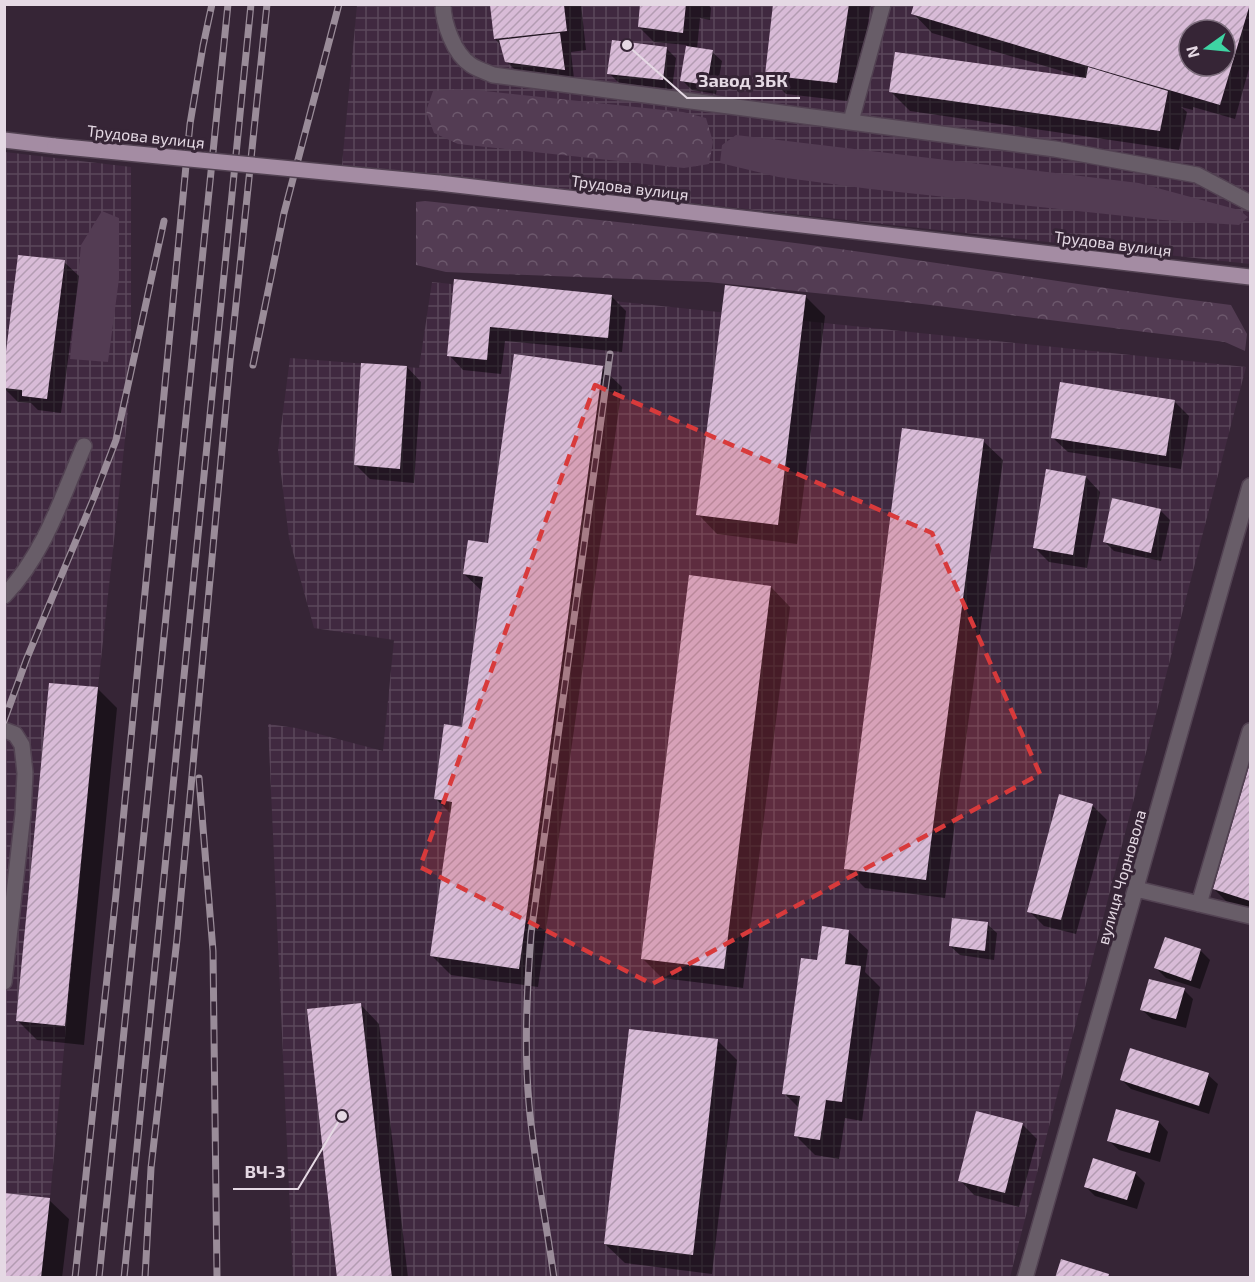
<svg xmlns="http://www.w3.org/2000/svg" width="1255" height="1282" viewBox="0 0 1255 1282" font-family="'Exo 2',sans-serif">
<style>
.industrial{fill:url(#industrial-grid);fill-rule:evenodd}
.green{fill:#533c53}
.forest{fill:url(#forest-crowns)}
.shadow{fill:#0007;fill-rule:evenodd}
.building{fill:url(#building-hatch);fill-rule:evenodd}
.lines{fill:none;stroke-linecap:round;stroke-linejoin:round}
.minor-casing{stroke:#524252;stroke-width:18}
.major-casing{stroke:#524252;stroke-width:18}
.minor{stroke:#685d68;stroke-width:15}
.major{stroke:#a48ca3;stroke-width:15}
.rail-casing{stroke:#9a8c99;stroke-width:7}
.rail{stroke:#362536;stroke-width:4.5;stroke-dasharray:14;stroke-linecap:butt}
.major-bridge-casing{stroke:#524252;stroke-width:18;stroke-linecap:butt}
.major-bridge{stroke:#a48ca3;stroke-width:15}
.marked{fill:#d83a3b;fill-opacity:0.2;stroke:#d83a3b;stroke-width:4.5;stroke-dasharray:12 8;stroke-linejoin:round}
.labels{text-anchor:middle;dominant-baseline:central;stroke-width:6;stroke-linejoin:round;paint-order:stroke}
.street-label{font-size:16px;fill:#e5d9e4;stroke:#362536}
.leader{fill:none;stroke:#e5d9e4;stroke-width:2}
.callout-dot{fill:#e5d9e4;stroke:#362536;stroke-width:2}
.callout-label{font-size:18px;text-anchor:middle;font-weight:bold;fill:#e5d9e4;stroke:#362536;stroke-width:6;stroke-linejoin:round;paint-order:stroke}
</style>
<defs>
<pattern id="industrial-grid" width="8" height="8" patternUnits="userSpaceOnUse" patternTransform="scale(1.5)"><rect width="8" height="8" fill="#402940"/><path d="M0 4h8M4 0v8" fill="none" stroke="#5b475b"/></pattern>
<pattern id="forest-crowns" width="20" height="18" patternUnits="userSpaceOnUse" patternTransform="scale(1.5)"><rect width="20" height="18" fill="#533c53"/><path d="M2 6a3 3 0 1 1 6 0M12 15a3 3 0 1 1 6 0" fill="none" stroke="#6c586c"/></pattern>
<pattern id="building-hatch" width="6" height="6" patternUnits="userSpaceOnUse" patternTransform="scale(1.5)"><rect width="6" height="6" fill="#d8bbd7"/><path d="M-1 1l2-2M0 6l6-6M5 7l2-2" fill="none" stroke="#b39cb2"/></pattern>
</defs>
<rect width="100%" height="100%" fill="#362536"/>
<path class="industrial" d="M357 5H1250V264L342 165ZM1189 30H1225V66H1189Z
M5 152 131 167V384L98 687 50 1198 5 1278Z
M432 282 1246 367 1010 1277H293L268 724 296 728 383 751 394 640 314 628 289 538 278 450 290 358 419 368Z"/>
<path class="green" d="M736 135 1139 183 1239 210 1248 217 1239 225 1162 220 870 189 778 177 720 163 722 145Z
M102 211 119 218V279L108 362 70 359 81 245Z"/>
<path class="forest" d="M466 89 683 112 706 118 713 142 709 164 684 168 458 144 434 133 426 111 433 91Z
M425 201C563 216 702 230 840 249 971 267 1100 289 1231 305L1247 334 1245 351 1225 342 922 304 708 282 446 272 416 265V202Z"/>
<path class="shadow" d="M491 4H581L586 50 571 52 574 79 516 71 506 61 502 46 495 39Z
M642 4H708L711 8 710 20 700 18 697 49 712 52 722 61 716 94 692 90 682 80 687 45 654 42 639 27Z
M775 4H871L856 102 786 94 767 75Z
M916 4H1250V65L1235 119 1193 107V110L1181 107 1187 112 1179 150 910 111 891 92 1079 78V76L932 33 913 13ZM1189 30H1225V66H1189Z
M666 48 676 58 672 89 619 83 609 73Z
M64 262 79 276 61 413 38 410 31 403 18 402 4 388V380Z
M456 281 611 296 626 311 622 352 505 341 501 374 463 370 449 355Z
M806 297 825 316 797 544 717 534 698 514Z
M407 367 421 382 414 483 370 479 356 465Z
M602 368 622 387 538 987 451 975 432 956 452 815 436 799 464 729 483 592 464 574 489 544Z
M1174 401 1189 416 1181 469 1068 452 1053 438Z
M983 441 1003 460 945 898 865 888 845 868Z
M1086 477 1100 492 1087 568 1049 562 1034 547Z
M1160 510 1170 520 1161 561 1114 551 1105 542Z
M771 587 790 607 743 988 662 978 642 958Z
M98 689 117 708 84 1045 37 1040 17 1020Z
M1250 766V919L1242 917 1214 889Z
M1092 805 1107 820 1076 934 1044 926 1029 911Z
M987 924 997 933 994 960 960 955 950 946Z
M848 931 868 950 865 972 880 987 862 1121 845 1118 839 1159 815 1155 796 1136 800 1109 784 1093 819 962Z
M1200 950 1210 960 1200 989 1166 978 1156 968Z
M1184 990 1193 999 1186 1028 1152 1019 1142 1010Z
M360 1004 379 1024 408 1278H339Z
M718 1041 737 1060 712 1274 625 1263 605 1244Z
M1208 1075 1218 1084 1209 1114 1131 1089 1122 1080Z
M1159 1122 1168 1132 1160 1162 1119 1150 1109 1141Z
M1022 1124 1037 1139 1019 1207 974 1195 960 1180Z
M1135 1173 1145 1183 1137 1209 1095 1196 1086 1187Z
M49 1200 69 1219 62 1278H4Z"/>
<path class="building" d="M640 4H686L683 33 638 27Z
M773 4H849L837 83 765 75Z
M914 4H1250L1220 105 911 14ZM1189 30H1225V66H1189Z
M490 5H564L567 31 494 39Z
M560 33 565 70 505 62 499 40Z
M612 40 667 47 663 80 607 74Z
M686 46 713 50 707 85 680 81Z
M895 52 1086 78 1088 67 1168 91 1160 131 889 92Z
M18 255 65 260 47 399 22 396V390L4 388V368Z
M454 279 612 295 608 338 490 327 487 360 447 356Z
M725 285 806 295 778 525 696 515Z
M514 354 603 366 519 969 430 956 452 802 434 799 444 724 462 727 483 577 463 574 468 540 488 543Z
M361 363 407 366 400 469 354 465Z
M1060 382 1175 400 1166 456 1051 438Z
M902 428 984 439 926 880 844 869Z
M1046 469 1086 476 1073 555 1033 548Z
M1112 498 1161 509 1151 553 1103 542Z
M689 575 771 586 724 969 641 959Z
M49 683 98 687 65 1026 16 1021Z
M1250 763V901L1213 889Z
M1059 794 1093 804 1061 920 1027 912Z
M952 918 988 922 985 951 949 946Z
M822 926 849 930 845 964 861 966 842 1102 826 1100 820 1140 794 1136 800 1096 782 1094 801 958 817 960Z
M1165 937 1201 949 1191 981 1154 968Z
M1149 979 1185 988 1176 1019 1140 1010Z
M361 1003 392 1278H337L307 1009Z
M629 1029 718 1039 693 1255 604 1244Z
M1130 1048 1209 1073 1199 1106 1120 1080Z
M1116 1109 1159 1121 1150 1153 1107 1141Z
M976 1111 1023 1123 1005 1193 958 1181Z
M1093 1158 1136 1172 1127 1200 1084 1187Z
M4 1193 50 1198 41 1278H4Z
M1061 1259 1109 1274 1108 1278H1055Z"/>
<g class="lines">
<defs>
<path id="minor" d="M443 4C443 23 454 54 471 65 477 69 486 72 493 75L1055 149 1197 175 1250 203
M851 121 883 4
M4 596C44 555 62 497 84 446
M4 730 15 734 22 745 25 773 23 814 4 982
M1136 889 1250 916
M1199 904 1250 731
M1025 1278 1250 486"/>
<path id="major" d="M4 140 55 146
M439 183 1250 277"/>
</defs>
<use href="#minor" class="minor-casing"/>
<use href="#major" class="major-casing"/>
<use href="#minor" class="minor"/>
<use href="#major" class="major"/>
<defs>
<path id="rail" d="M253 365 284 213 339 4
M4 721 27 658 95 495 116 440 164 221
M199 778 213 951 217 1278
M75 1278 116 894 190 124 203 46 212 4
M99 1278 228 4
M124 1278 251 4
M145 1278 151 1168 177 939 230 362 267 4
M554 1278C546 1220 534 1162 529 1104 524 1047 527 990 531 934L610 354"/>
</defs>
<use href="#rail" class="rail-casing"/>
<use href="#rail" class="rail"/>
<defs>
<path id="major-bridge" d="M55 146 439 183"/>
</defs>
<use href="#major-bridge" class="major-bridge-casing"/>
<use href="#major-bridge" class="major-bridge"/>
</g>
<path class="marked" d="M595 385 932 533 1040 774 652 984 420 867Z"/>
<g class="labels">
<g class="street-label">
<text transform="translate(146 136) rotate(6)">Трудова вулиця</text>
<text transform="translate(630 187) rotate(7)">Трудова вулиця</text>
<text transform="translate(1113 243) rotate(7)">Трудова вулиця</text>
<text transform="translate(1121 877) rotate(-74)">вулиця Чорновола</text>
</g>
</g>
<path class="leader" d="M627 45L687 98H800M342 1116L298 1189H233"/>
<g class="callout-dot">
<circle cx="627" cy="45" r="6"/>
<circle cx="342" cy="1116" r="6"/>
</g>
<g class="callout-label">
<text x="743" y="87">Завод ЗБК</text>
<text x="265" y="1178">ВЧ-3</text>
</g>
<rect width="1255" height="1282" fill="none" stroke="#e5d9e4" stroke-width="12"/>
<g transform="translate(1207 48) rotate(255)"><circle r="28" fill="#362536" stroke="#7c6d7c" stroke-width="1.5"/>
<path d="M0-4.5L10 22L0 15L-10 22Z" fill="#3ed4a3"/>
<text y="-9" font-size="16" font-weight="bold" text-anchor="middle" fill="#e5d9e4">N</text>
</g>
</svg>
